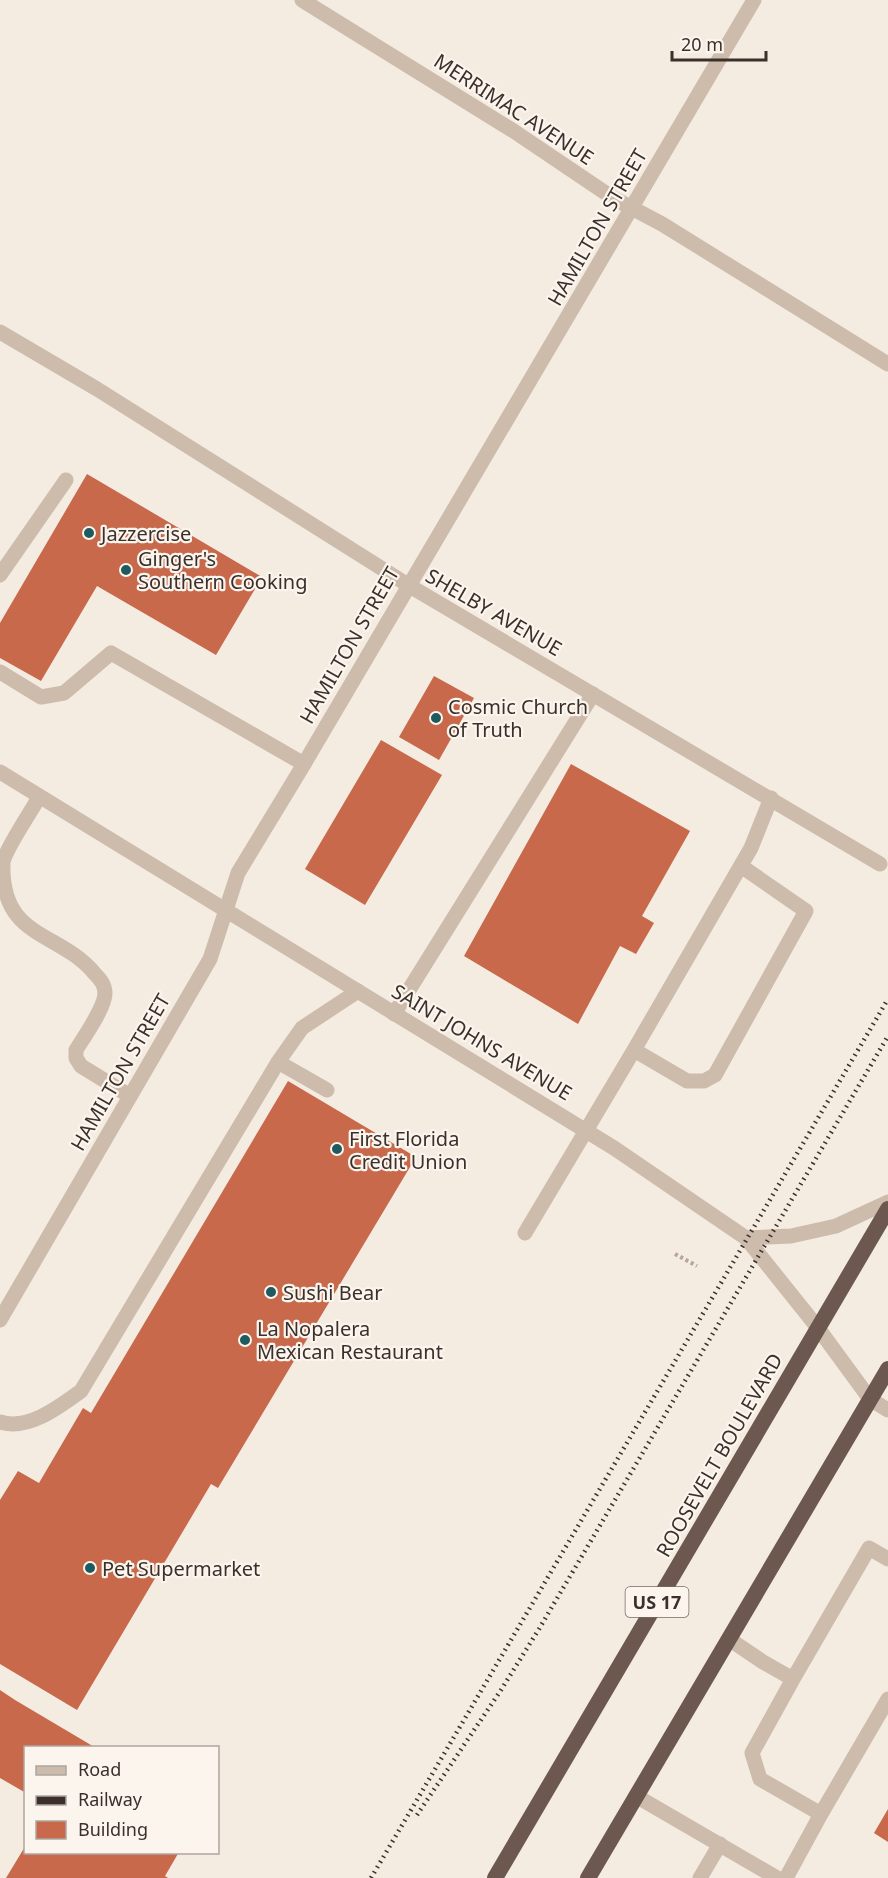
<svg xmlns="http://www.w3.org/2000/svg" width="888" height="1878" viewBox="0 0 888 1878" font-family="'Noto Sans',sans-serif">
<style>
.building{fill:#c8694b}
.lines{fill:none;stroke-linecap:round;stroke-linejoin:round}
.path{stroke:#b9a596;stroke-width:4;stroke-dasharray:3 3;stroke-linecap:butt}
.service{stroke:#cdbbac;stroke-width:15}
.minor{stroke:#cdbbac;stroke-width:15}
.tertiary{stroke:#cdbbac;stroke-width:15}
.trunk{stroke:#6c584f;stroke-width:16}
.rail{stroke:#3b302b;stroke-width:4.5;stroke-dasharray:1.5 4.5;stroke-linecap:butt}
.poi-dot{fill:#1f5a5e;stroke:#fbf5ee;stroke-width:2}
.labels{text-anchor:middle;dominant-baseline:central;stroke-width:4.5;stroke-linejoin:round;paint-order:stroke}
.shield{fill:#fbf5ee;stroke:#756b66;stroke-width:1.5}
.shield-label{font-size:18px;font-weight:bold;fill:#3b302b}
.street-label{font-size:20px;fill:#3b302b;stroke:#fbf5ee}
.poi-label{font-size:20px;fill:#3b302b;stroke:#fbf5ee;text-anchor:start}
</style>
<rect width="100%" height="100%" fill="#f4ebe1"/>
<path class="building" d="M87 474 262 577 216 655 97 586 41 681 0 658V623Z
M434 676 474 698 439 760 399 737Z
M381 740 442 775 365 905 305 869Z
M571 764 690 831 642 916 654 923 636 954 620 946 578 1024 464 956Z
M288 1081 416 1157 218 1488 211 1484 77 1710 0 1664V1500L18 1471 39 1483 83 1408 91 1413Z
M0 1690 15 1700 96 1748H26V1793L0 1778Z
M888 1809V1842L874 1833Z
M26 1845V1852H179L165 1876 168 1878H6Z"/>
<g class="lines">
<path class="path" d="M675 1254 697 1266"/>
<path class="service" d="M0 575 66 480
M0 672 41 697 64 693 111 653 304 764
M39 797C31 812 6 848 3 862 0 940 59 930 95 974 101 980 105 985 105 994 104 1009 84 1037 76 1050V1058L81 1066 130 1096
M394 1014 593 694
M634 1050 687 1081H704L715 1075 806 911 741 866
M278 1062 327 1090
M525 1233 634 1050 751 848 771 798
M0 1422C28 1431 59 1407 81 1391L278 1062 302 1028 358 991
M729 1639 763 1662 793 1679 869 1548 888 1559
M821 1814 888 1699
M700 1878 720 1844
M786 1878 821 1814 760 1779 752 1753 793 1679"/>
<path class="minor" d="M302 0 512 130 613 198 662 224 888 364
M0 332 97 389 408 585 880 864
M636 1796 777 1878"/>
<path class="tertiary" d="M0 772 614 1148 746 1238 818 1328 870 1399 888 1410
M746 1238 791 1236 836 1226 888 1202
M0 1320 210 959 238 873 304 764 754 0"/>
<path class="trunk" d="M495 1878 888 1209
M588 1878 888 1369"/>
<path class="rail" d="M417 1815 501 1690 539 1629 888 1036
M371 1878 888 999"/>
</g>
<g class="poi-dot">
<circle cx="89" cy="533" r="6"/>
<circle cx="126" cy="570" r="6"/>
<circle cx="436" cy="718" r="6"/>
<circle cx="337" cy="1149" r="6"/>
<circle cx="271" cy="1292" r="6"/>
<circle cx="245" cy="1340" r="6"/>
<circle cx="90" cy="1568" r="6"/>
</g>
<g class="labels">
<rect class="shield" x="625.5" y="1587" width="63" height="30" rx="4.5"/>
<g class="shield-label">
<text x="657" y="1602">US 17</text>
</g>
<g class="street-label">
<text transform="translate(514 109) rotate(33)">MERRIMAC AVENUE</text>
<text transform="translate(597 227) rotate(-60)">HAMILTON STREET</text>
<text transform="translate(494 612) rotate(30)">SHELBY AVENUE</text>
<text transform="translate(349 645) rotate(-60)">HAMILTON STREET</text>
<text transform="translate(482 1042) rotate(31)">SAINT JOHNS AVENUE</text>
<text transform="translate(120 1072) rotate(-60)">HAMILTON STREET</text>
<text transform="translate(719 1455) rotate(-60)">ROOSEVELT BOULEVARD</text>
</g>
<g class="poi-label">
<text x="101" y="533">Jazzercise</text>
<text x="138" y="558">Ginger's<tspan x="138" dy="23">Southern Cooking</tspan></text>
<text x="448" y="706">Cosmic Church<tspan x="448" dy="23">of Truth</tspan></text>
<text x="349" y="1138">First Florida<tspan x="349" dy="23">Credit Union</tspan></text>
<text x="283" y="1292">Sushi Bear</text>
<text x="257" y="1328">La Nopalera<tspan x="257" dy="23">Mexican Restaurant</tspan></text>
<text x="102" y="1568">Pet Supermarket</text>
</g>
</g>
<rect x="24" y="1746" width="195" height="108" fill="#fbf5ee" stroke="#aea6a0" stroke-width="1.5"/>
<rect x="36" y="1766" width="30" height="9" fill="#cdbbac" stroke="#aea6a0" stroke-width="1.5"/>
<text x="78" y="1776" font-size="18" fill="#3b302b">Road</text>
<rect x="36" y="1796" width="30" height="9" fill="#3b302b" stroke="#aea6a0" stroke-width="1.5"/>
<text x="78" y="1806" font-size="18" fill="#3b302b">Railway</text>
<rect x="36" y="1821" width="30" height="18" fill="#c8694b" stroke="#aea6a0" stroke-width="1.5"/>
<text x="78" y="1836" font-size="18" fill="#3b302b">Building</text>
<path d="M672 51v9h94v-9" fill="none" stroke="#3b302b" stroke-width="3"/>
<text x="681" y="51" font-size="18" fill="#3b302b" stroke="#fbf5ee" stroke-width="4.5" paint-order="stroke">20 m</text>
</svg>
